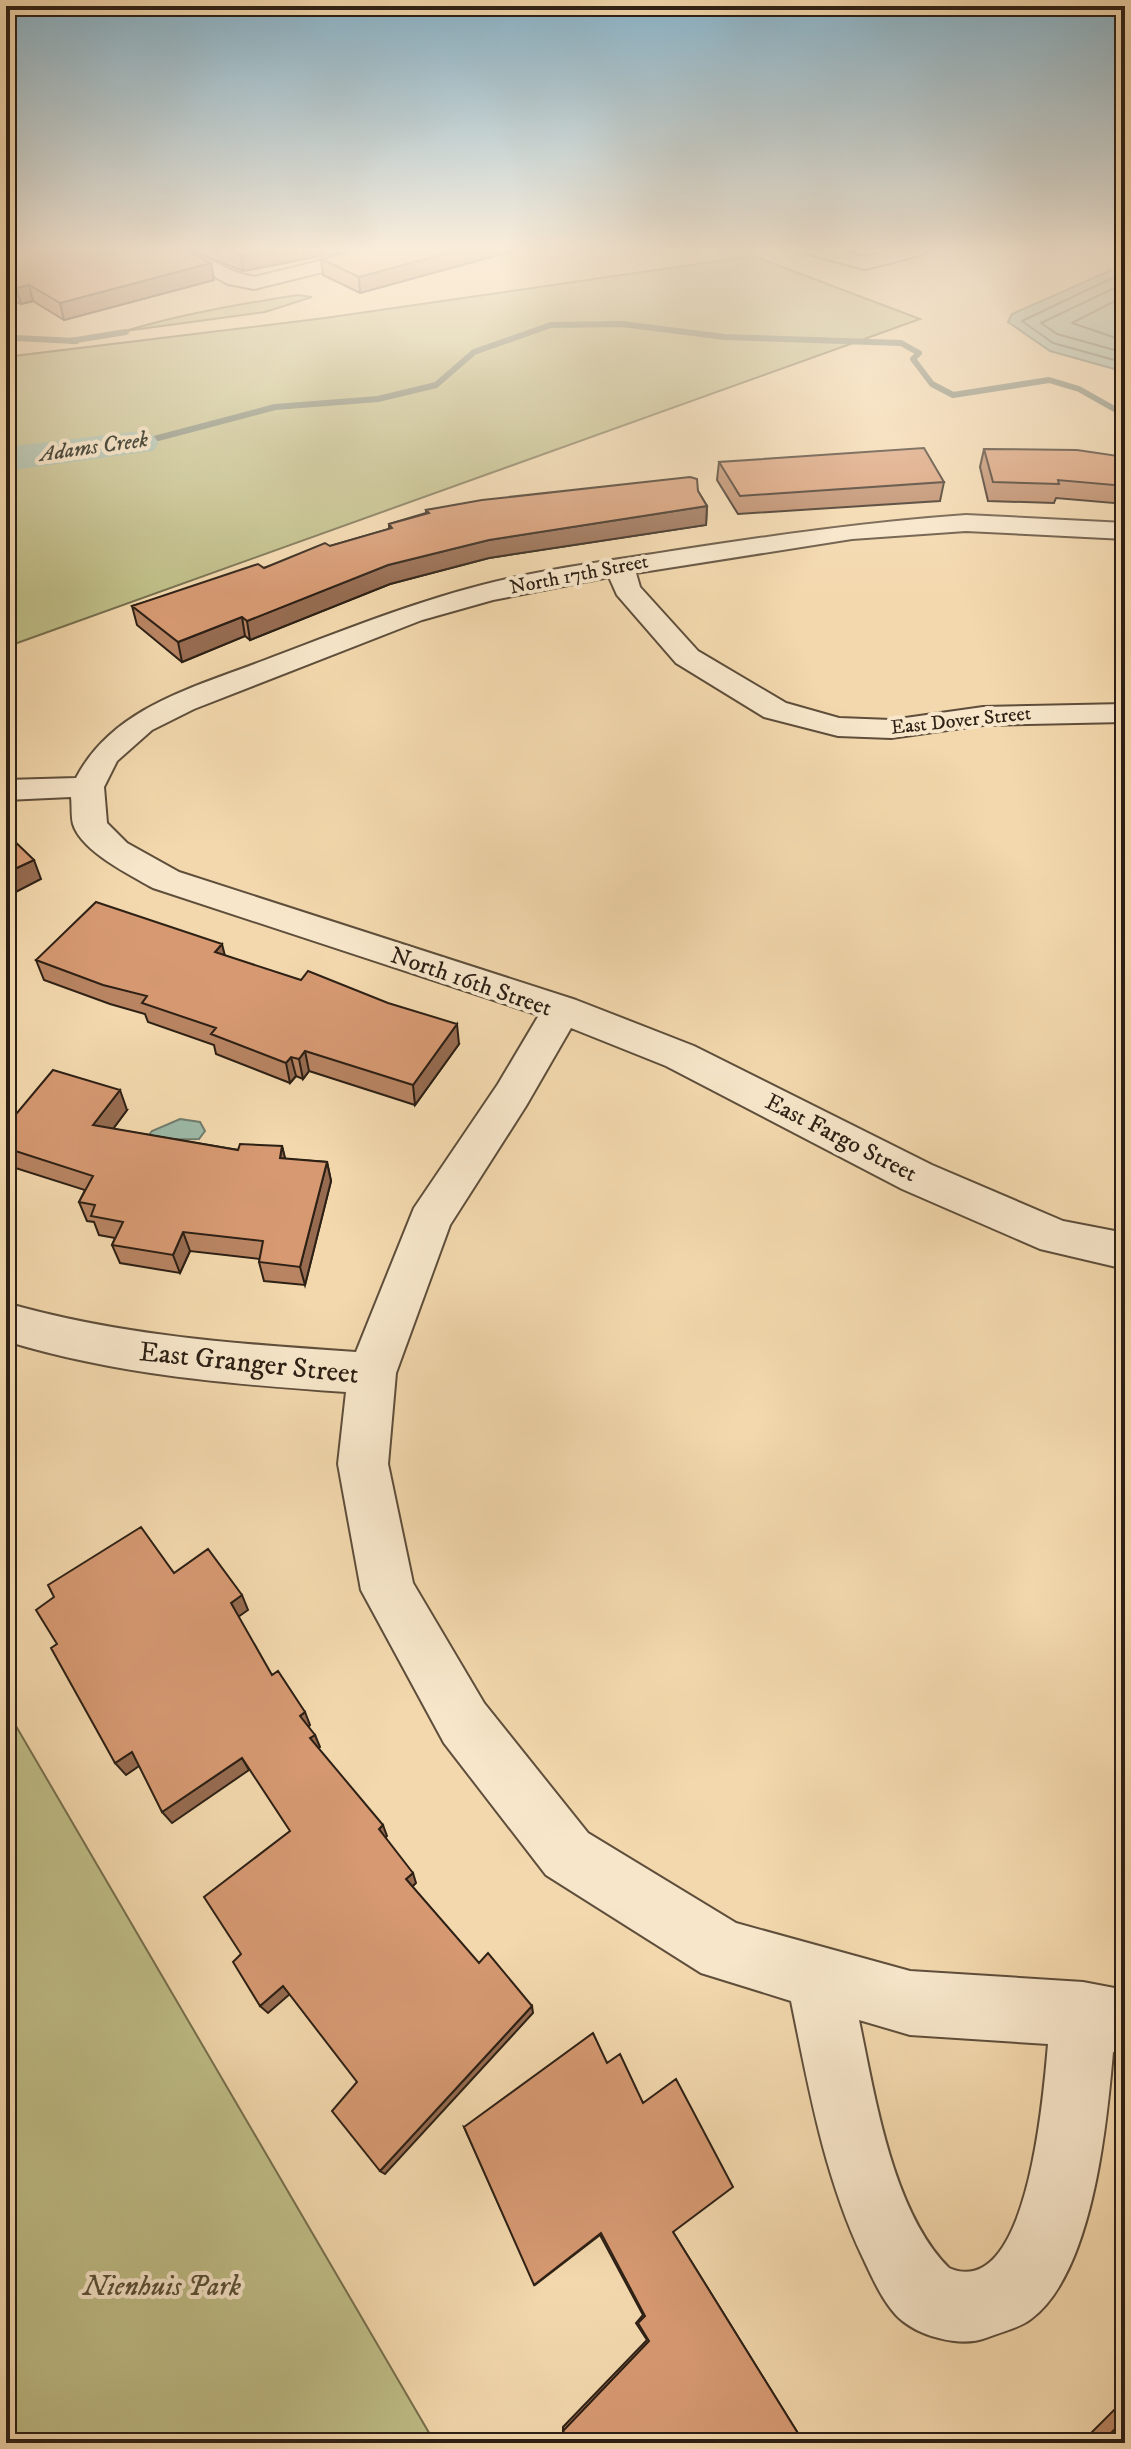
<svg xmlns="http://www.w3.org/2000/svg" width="1131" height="2449" viewBox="0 0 1131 2449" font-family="'IM FELL DW Pica',serif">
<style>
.green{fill:#bfbe87;stroke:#766f4e;stroke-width:2}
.water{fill:#9cbaa8;stroke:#707c6d;stroke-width:2}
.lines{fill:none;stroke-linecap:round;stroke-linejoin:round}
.shore{stroke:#646d5e;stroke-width:2}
.stream{stroke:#707c6d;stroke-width:6}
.river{fill:#9cbaa8;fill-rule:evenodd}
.minor-casing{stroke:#5e4e3b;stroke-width:4}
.minor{fill:#f7e6ca;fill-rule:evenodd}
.wall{fill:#b88462;stroke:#2d2015;stroke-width:2}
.shaded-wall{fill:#966b50;stroke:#2d2015;stroke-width:2}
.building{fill:#d69972;stroke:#2d2015;stroke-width:2}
.labels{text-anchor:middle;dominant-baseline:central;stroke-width:8;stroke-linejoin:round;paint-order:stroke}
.far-street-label{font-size:20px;fill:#2d2015;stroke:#f7e6ca}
.far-water-label{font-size:22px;font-style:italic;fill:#4e4e41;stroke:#f7e6ca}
.street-label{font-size:24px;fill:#2d2015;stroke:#f7e6ca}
.near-street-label{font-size:28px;fill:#2d2015;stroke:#f7e6ca}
.near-park-label{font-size:28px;font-style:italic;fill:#594f37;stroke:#f7e6ca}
</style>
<rect width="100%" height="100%" fill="#f3d8ad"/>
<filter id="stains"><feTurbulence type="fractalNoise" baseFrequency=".0025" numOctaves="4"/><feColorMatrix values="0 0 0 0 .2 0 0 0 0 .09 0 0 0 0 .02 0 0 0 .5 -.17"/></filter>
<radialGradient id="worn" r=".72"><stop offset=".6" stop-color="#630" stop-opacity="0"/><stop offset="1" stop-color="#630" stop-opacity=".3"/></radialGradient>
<path class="green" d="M753 256 920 319 6 647V357L325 318Z
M298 295 312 297 265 312 125 331C182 314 240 304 298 295Z
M6 1709 435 2443H6Z"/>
<path class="water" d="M1125 264V372L1050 351 1008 322 1012 314Z
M180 1119 200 1122 205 1131 199 1139 145 1140 152 1131Z"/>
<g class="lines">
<path class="shore" d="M1125 272 1022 321 1053 343 1125 363
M1125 283 1041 323 1057 334 1125 353
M1125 296 1072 323 1125 341"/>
<path class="stream" d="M6 334 15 338 76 341
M70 341 126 332
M139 443 275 407 378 399 436 385 474 352 551 325 622 324 725 337 901 343 919 353 913 359 932 384 953 395 1049 380 1079 389 1125 415"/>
<path class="river" d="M139 431 153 435 159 443 153 451 6 471V447Z"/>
<defs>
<path id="minor" d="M167 250C205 249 219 271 254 277L365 250H398L395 254 254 289 228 284Z
M805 250H837L865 257 894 250H927L924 254 865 269 808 254Z
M966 515 1125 523V539L966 531 852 539 636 573 640 587 698 651 786 703 839 718 891 720 983 707 1125 704V722L983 725 891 738 838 736 764 717 676 663 617 595 609 577 493 600 422 620 194 709 152 730 117 761 104 787 107 823 127 843 179 872 576 1000 694 1046 932 1165 1063 1221 1125 1233V1269L1040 1249 902 1189 666 1066 571 1028 526 1106 450 1225 396 1373 388 1464 413 1583 484 1703 588 1833 736 1923 910 1971 1083 1982 1125 1990V2054L1113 2052C1107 2123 1093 2273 1031 2319 1020 2328 1000 2332 986 2338 960 2348 916 2336 896 2315 882 2300 872 2277 863 2258 824 2176 809 2089 791 2001L701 1973 546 1875 444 1743 361 1590 338 1464 346 1392C230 1384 117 1375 6 1341V1303C121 1336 237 1344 356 1352L414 1208 498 1084 539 1015 153 888C130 875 81 851 73 824 71 816 72 806 71 797L6 800V780L76 778C113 707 195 687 265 660 337 633 408 604 482 585 544 569 609 561 672 551 770 536 867 522 966 515ZM859 2020 910 2035 1048 2044C1044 2089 1029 2303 949 2268 892 2211 875 2096 859 2020Z"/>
</defs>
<use href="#minor" class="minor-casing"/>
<use href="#minor" class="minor"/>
</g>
<path class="wall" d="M6 250 214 280 64 320 33 301 21 304 6 298Z
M190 250H351L243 271Z
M358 250H517L360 293 323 275 321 259Z
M984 449 1125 457V504L1056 498 1054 503 988 501 980 467Z
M719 462 944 482 940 501 738 514 717 480Z
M698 491 707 506 706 525 489 558 390 584 250 640 245 636 182 662 137 625 132 606 264 568 330 546 389 529V524L426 513V510Z
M225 956 459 1044 415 1105 309 1071 303 1079 296 1076 290 1083 216 1054 214 1045 148 1022 145 1014 110 1004 44 980 36 960Z
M127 1110 113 1129 238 1150 282 1146 285 1159 327 1162 331 1181 305 1285 264 1281 259 1262 260 1259 190 1251 180 1273 120 1263 112 1245 115 1238 99 1235 94 1222 87 1221 79 1202 85 1190 6 1165V1126Z
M464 2127 673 2232 804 2443 563 2431V2427L647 2340 636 2323 643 2315 600 2235 535 2285Z
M1117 2407 1125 2409V2443H1081Z"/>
<path class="shaded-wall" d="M269 250H351L243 271 241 255Z
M459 250H517L360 293 359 277Z
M211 263 214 280 64 320 60 303Z
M29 285 33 301 21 304 16 288Z
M707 506 706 525 489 558 390 584 250 640 247 621 388 565 489 540Z
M242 617 245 636 182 662 178 642Z
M6 710 10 722 6 726Z
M34 860 41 879 6 897V873Z
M222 944 227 964 215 952Z
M457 1024 459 1044 415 1105 413 1085Z
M305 1051 309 1071 303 1079 299 1059Z
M6 1052 10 1060 6 1072Z
M291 1057 296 1076 290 1083 286 1063Z
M120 1090 127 1110 101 1145 93 1125Z
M282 1146 287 1166 280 1158Z
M327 1162 331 1181 305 1285 300 1267Z
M183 1232 190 1251 180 1273 173 1255Z
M242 1595 248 1610 238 1617 231 1603Z
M305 1712 310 1725 306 1729 300 1716Z
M315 1735 320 1747 316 1750 310 1738Z
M132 1752 142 1764 126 1775 115 1763Z
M242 1758 249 1770 172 1823 162 1812Z
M383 1825 387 1836 383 1840 379 1829Z
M413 1873 416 1883 410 1889 406 1879Z
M283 1986 290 1994 268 2013 260 2006Z
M532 2006 533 2013 385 2174 380 2171Z"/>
<path class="building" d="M6 250H186L211 263 60 303 29 285 16 288 6 283Z
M228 250H269L241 255Z
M358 250H459L359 277 321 259Z
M924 448 944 482 740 496 719 462Z
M984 449 1077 450 1125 457V486L1058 480 1059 484 993 482Z
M690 477 697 479 698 491 707 506 489 540 388 565 247 621 242 617 178 642 132 606 258 564 264 568 325 543 330 546 392 528 389 524 429 513 426 510 482 500Z
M6 833 34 860 6 873Z
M96 902 222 944 215 952 301 980 308 971 388 1003 457 1024 413 1085 305 1051 299 1059 291 1057 286 1063 211 1034 216 1028 142 1003 147 996 103 985 36 960Z
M53 1070 120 1090 93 1125 238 1150 240 1144 282 1146 280 1158 327 1162 300 1267 259 1262 263 1241 183 1232 173 1255 112 1245 123 1222 91 1216 95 1205 79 1202 93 1176 6 1148V1126Z
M141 1527 174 1573 208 1549 242 1595 231 1603 272 1675 278 1671 305 1712 300 1716 315 1735 310 1738 383 1825 379 1829 413 1873 406 1879 479 1963 488 1953 532 2006 380 2171 332 2111 357 2082 283 1986 260 2006 233 1962 241 1954 204 1897 290 1831 242 1758 162 1812 132 1752 115 1763 51 1648 57 1644 36 1610 54 1597 48 1585Z
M593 2033 607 2063 620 2054 643 2103 676 2079 733 2187 673 2232 804 2443H570L563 2431 649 2341 638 2323 645 2316 601 2233 534 2285 464 2127Z
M1125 2419V2443H1101Z"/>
<linearGradient id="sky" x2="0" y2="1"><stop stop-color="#89b6ce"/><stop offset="0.42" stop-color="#faedda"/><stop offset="1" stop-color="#faedda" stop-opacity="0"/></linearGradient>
<rect width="1131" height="593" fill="url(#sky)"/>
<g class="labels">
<g class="far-street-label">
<text transform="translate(579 575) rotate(-11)">North 17th Street</text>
<text transform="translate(961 721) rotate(-6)">East Dover Street</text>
</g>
<g class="far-water-label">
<text transform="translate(94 447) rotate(-8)">Adams Creek</text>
</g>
<g class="street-label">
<text transform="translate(471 982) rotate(19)">North 16th Street</text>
<text transform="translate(841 1138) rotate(27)">East Fargo Street</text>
</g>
<g class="near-street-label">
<text transform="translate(249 1363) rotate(6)">East Granger Street</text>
</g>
<g class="near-park-label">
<text x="162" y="2286">Nienhuis Park</text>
</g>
</g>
<rect width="1131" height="2449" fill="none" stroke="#f3d8ad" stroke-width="32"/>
<rect x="8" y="8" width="1115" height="2433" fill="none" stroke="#2d2015" stroke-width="4"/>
<rect x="16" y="16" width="1099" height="2417" fill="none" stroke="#2d2015" stroke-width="2"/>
<rect width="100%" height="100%" filter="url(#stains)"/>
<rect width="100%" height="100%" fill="url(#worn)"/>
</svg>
